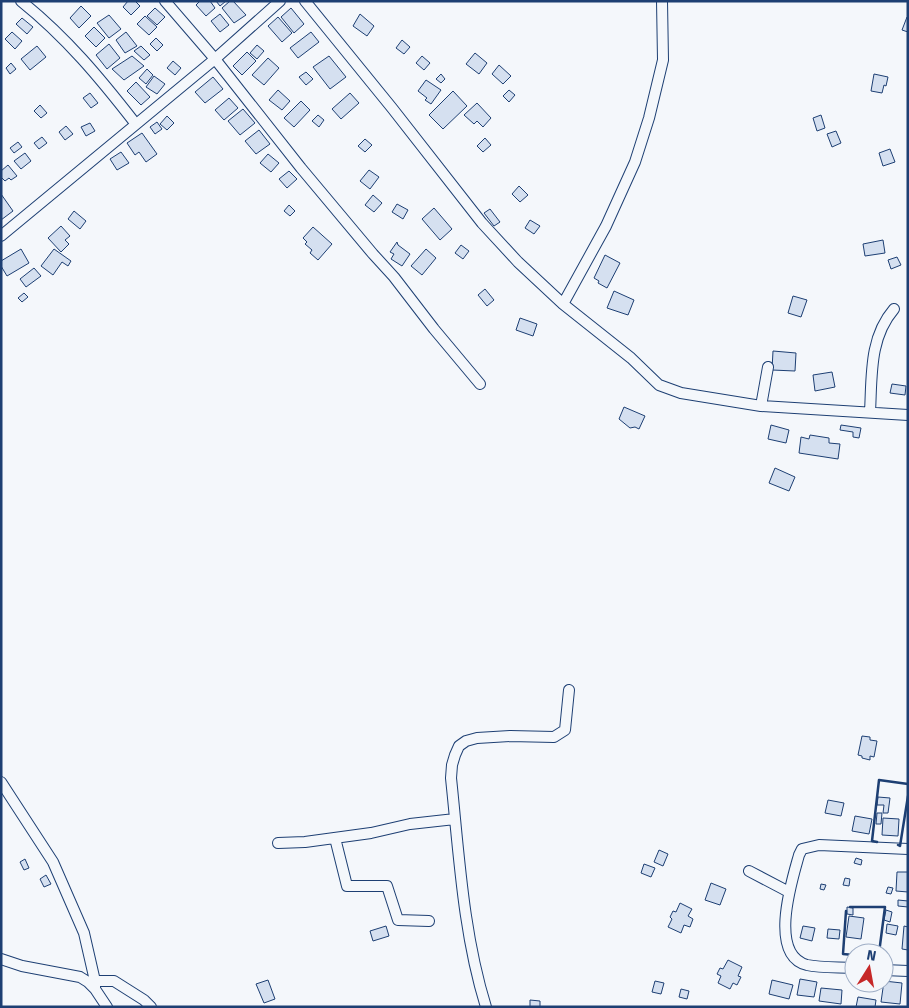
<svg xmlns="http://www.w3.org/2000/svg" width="909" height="1008" viewBox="0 0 909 1008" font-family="'Fira Sans',sans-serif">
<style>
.building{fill:#d5e0f0;stroke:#1d3f73}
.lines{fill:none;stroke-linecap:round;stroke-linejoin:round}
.street-casing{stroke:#1d3f73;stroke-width:12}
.street{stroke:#f4f7fb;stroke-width:10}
.wall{stroke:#1d3f73;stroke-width:2.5}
</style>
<rect width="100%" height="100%" fill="#f4f7fb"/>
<path class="building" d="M128 1H135L140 6 131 15 123 7Z
M200 1H210L215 8 206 16 196 5Z
M216 1H226L220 6Z
M230 1H233L246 15 234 23 222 8Z
M81 6 91 16 79 28 70 18Z
M155 8 165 17 157 25 147 16Z
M291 8 304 24 294 33 281 17Z
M220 14 229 25 220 32 211 21Z
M360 14 374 26 367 36 353 26Z
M109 15 121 29 109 38 97 23Z
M145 16 157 27 149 35 137 24Z
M278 17 292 33 282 42 268 26Z
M907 17H908V32L902 30Z
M22 18 33 27 27 34 16 24Z
M94 27 105 38 96 47 85 36Z
M12 32 22 41 15 49 5 39Z
M126 32 137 46 125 53 116 40Z
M311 32 319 42 298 58 290 48Z
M156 38 163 45 157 51 150 44Z
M402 40 410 47 404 54 396 48Z
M109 44 120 58 107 69 96 55Z
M257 45 264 51 257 59 250 53Z
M37 46 46 57 30 70 21 59Z
M141 46 150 55 144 60 134 51Z
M247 52 256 61 242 75 233 66Z
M475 53 487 63 479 74 466 64Z
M132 56 144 66 124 80 112 69Z
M329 56 346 77 330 89 313 67Z
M422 56 430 63 424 70 416 63Z
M268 58 279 68 264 85 252 75Z
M173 61 181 68 175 75 167 68Z
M11 63 16 69 10 74 6 68Z
M499 65 511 76 503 84 492 74Z
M147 69 153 75 146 84 139 78Z
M306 72 313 79 306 85 299 77Z
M441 74 445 79 441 83 436 79Z
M874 74 888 77 886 86 884 85 882 93 871 91Z
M154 76 165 84 157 94 146 87Z
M213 77 223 89 205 103 195 92Z
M426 80 441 90 431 104 425 100 427 98 418 91Z
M136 82 150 97 141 105 127 91Z
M278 90 290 101 282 110 269 100Z
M509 90 515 95 509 102 503 96Z
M453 91 467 106 443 129 429 115Z
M90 93 98 103 91 108 83 98Z
M350 93 359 103 341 119 332 109Z
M229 98 238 108 224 120 215 110Z
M301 101 310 110 294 127 284 118Z
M477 103 491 118 483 127 477 121 474 124 464 115Z
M40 105 47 113 41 118 34 111Z
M243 109 255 123 240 135 228 121Z
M318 115 324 120 319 127 312 121Z
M821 115 825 128 817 131 813 118Z
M167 116 174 123 167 130 160 124Z
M157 122 162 129 155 134 150 127Z
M90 123 95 131 86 136 81 127Z
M66 126 73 134 65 140 59 132Z
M259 130 270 144 256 154 245 141Z
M836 131 841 143 832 147 827 134Z
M142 133 157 154 146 162 139 152 135 155 127 143Z
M42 137 47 143 39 149 34 143Z
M485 138 491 145 483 152 477 146Z
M365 139 372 145 365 152 358 146Z
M18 142 22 147 14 153 10 148Z
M890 149 895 162 883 166 879 153Z
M121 152 129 163 117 170 110 159Z
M25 153 31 161 21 169 14 161Z
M268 154 279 163 271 172 260 163Z
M8 165 17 176 11 180 9 178 5 181 1 177V171Z
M369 170 379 177 370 189 360 181Z
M289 171 297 179 287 188 279 179Z
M519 186 528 195 520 202 512 194Z
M1 194 13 211 1 220Z
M373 195 382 203 374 212 365 205Z
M397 204 408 210 403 219 392 212Z
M289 205 295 211 290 216 284 211Z
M434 208 452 229 440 240 422 219Z
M490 209 500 222 494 226 484 213Z
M74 211 86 221 80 229 68 219Z
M530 220 540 226 534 234 525 228Z
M61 226 70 236 65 240 69 244 61 252 48 238Z
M313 227 332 244 318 260 310 253 312 250 305 244 307 242 303 238Z
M883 240 885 253 865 256 863 244Z
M397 242 398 245 410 254 402 266 391 259 394 254 390 252Z
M461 245 469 251 463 259 455 253Z
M21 249 29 263 7 276 1 266V261Z
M54 249 71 261 68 266 62 262 53 275 41 266Z
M426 249 436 258 422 275 411 266Z
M605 255 620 263 607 288 598 283 599 281 594 278Z
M897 257 901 265 891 269 888 260Z
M34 268 41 276 26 287 20 279Z
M485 289 494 300 487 306 478 295Z
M614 291 634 300 628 315 607 308Z
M24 293 28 297 22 302 18 298Z
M793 296 807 300 801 317 788 313Z
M520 318 537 324 533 336 516 330Z
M773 351 796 353 795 371 772 370Z
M832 372 835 387 815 391 813 375Z
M892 384 906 386 905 395 890 393Z
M624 407 645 416 639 429 635 427 630 428 619 419Z
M771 425 789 430 786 443 768 439Z
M841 425 861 428 859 438 853 437V432L840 430Z
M810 435 829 438V443L840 444 838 459 799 453 801 437 809 439Z
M775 468 795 477 789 491 769 483Z
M862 736 870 737V740L877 741 874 757 870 756V760L862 758V756L858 755Z
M878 797 890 798 888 813H883L884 805H877Z
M828 800 844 803 841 816 825 813Z
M877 813H882L881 824H876Z
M855 816 872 819 869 834 852 831Z
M883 818 899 819 898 836 882 835Z
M659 850 668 854 663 866 654 862Z
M856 858 862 860 861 865 854 863Z
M25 859 29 868 24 870 20 862Z
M644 864 655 868 651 877 641 873Z
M897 872H908V892L896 891Z
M46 875 51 884 44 887 40 879Z
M845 878 850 879 849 886 843 885Z
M711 883 726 889 720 905 705 900Z
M821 884 826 885 824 890 820 889Z
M888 887 893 888 891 894 886 893Z
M898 900 908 901V907L898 906Z
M680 903 692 909 688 916 693 919 690 927 684 925 681 933 668 927 672 919 670 917 673 911 676 912Z
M847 907 853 908V915L847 914Z
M886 910 892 912 890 922 884 920Z
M849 916 864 918 861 939 846 937Z
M887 924 898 926 896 935 886 933Z
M386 926 389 936 373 941 370 931Z
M803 926 815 928 812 941 800 938Z
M904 926 908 927V950L902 949Z
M828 929 840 930 839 939 827 938Z
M728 960 742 967 738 976 741 977 737 985 733 983 730 989 718 983 721 976 717 974 720 968 723 969Z
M800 979 817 982 814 997 797 995Z
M268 980 275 999 264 1003 256 984Z
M772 980 793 985 789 999 769 994Z
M655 981 664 983 661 994 652 992Z
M884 981 902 983 900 1004 881 1002Z
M821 988 842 990 841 1004 819 1001Z
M681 989 689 991 687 999 679 997Z
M858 997 876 1000 875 1007H856Z
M530 1000 540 1001V1007H530Z"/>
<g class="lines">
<defs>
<path id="street" d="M21 1C66 37 100 78 135 123
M165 1 215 59 301 168 373 254 394 277 434 329 480 384
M305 1 392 108 482 223 518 262 563 304 631 358 659 385 681 393 761 406 908 415
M1 236 215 59 280 1
M563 304 606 226 635 162 649 118 663 60 662 1
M761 406 768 367
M870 412C872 376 869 338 894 309
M1 782 53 862 84 933 95 981V989
M335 838 347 886H387L398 920 429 921
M278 843 305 842 371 833 410 824 455 819
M749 871 789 892
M1 959 22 966 80 977 88 982 95 989 107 1007
M854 968C840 967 821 968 807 965 768 955 792 880 799 855L802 849 819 845 908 849
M884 970 908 971
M95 981H114L144 1000 151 1007
M486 1007C463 933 459 854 451 778L452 765 455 755 459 746 466 741 477 738 510 736 554 737 565 730 569 690"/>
</defs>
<use href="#street" class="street-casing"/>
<use href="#street" class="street"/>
<path class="wall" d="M877 842 872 841 879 780 908 784
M898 845 900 846 908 796
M850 907H885L879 953
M846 911 843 954 854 955"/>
</g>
<rect width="909" height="1008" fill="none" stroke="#1d3f73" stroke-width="5"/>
<g transform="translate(869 968) rotate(11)"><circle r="24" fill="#f4f7fb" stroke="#9eadc5"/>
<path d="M0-4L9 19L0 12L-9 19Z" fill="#c62828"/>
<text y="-8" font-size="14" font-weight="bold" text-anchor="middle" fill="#1d3f73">N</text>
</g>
</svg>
